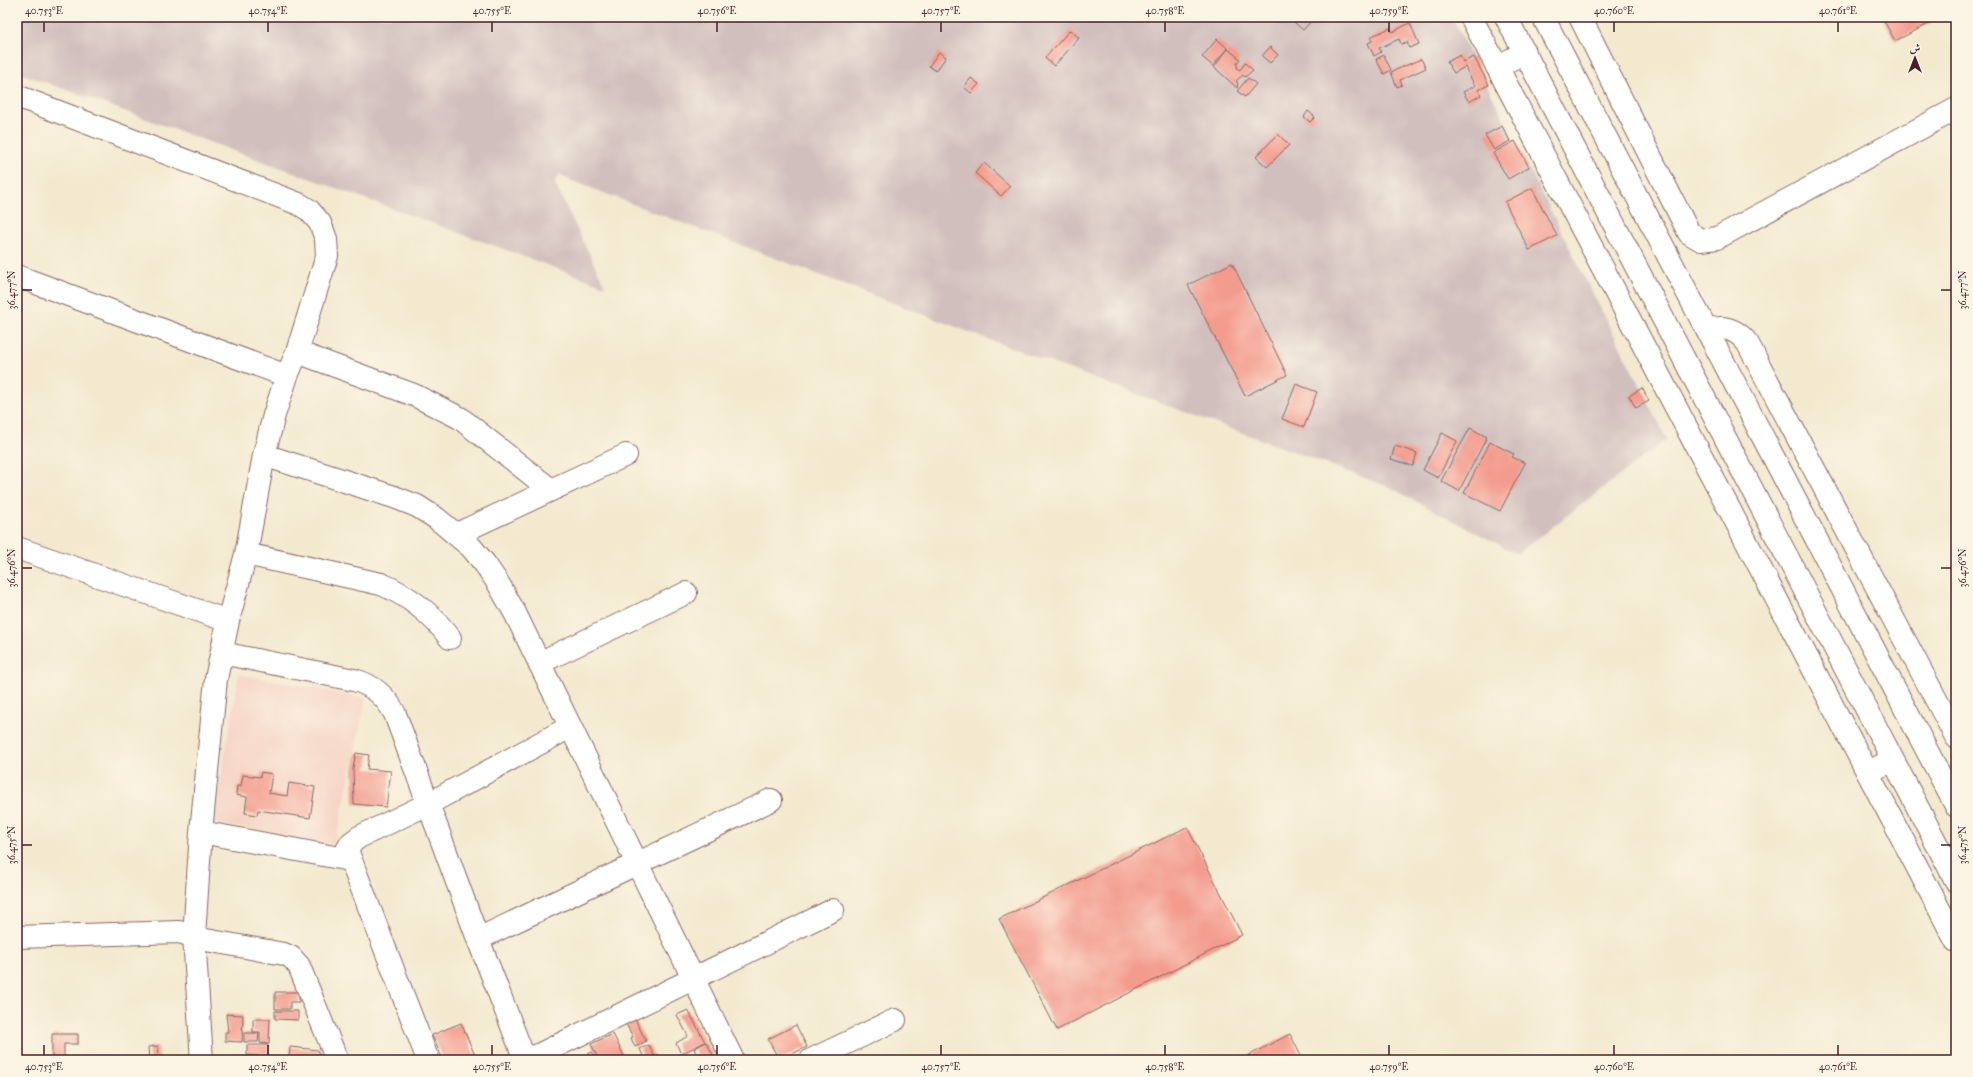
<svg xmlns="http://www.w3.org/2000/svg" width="1973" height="1077" viewBox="0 0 1973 1077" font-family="'IM FELL Great Primer',Amiri,serif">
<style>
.built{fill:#f5d2c2}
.industrial{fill:#d1bfbd}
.building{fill:#f39c8e}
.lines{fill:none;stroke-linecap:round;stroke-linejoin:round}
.minor-casing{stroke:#856664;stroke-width:24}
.major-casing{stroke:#856664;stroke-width:24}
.minor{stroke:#fff;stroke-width:22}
.major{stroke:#fff;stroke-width:22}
.ticks{fill:none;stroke:#4a1f2b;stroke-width:1.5}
.neatline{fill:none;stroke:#4a1f2b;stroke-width:1.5}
.ticks-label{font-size:10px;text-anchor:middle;fill:#4a1f2b}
</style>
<rect width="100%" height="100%" fill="#fcf5e5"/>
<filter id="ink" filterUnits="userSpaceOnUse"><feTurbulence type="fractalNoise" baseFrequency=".025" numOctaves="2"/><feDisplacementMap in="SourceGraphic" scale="8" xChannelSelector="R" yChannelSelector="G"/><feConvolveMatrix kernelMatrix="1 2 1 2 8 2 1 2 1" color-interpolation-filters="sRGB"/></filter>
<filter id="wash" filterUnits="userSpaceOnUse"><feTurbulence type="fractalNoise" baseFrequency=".012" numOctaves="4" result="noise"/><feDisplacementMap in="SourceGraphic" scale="16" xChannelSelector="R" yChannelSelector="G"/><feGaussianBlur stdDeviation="0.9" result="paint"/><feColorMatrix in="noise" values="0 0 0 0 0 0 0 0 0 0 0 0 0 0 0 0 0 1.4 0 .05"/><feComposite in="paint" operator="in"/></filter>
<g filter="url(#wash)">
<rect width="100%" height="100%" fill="#f3e9cf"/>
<path class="built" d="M239 674 366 698 335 846 213 823Z"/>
<path class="industrial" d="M17 17H1452L1667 439 1517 554 1389 487 990 340 567 179 560 174 554 182 605 286 17 72Z"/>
<g id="blocks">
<path class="building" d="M1288 17H1313L1314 18 1303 30Z
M1882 17H1942L1895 41Z
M1410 23 1419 44 1409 48 1407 42 1401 44 1399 39 1379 48 1381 52 1374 56 1368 43 1372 41 1370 37 1390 28 1392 32Z
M1070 30 1079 38 1054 66 1045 58Z
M1217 39 1227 48 1213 66 1202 57Z
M1270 47 1278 55 1270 63 1262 56Z
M1228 49 1240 59 1237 63V68L1240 70 1245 63 1253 70 1245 77 1243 75 1236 81 1238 83 1237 88 1214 67Z
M939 52 946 57 936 71 929 66Z
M1384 55 1391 70 1384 74 1376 59Z
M1460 55 1463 62 1474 57 1489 85 1478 90 1481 95 1469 102 1463 92 1475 86 1465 67 1454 73 1447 62Z
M1421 59 1426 68 1400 80 1402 85 1397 87 1391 72Z
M971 78 979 84 971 93 964 87Z
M1248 78 1256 84 1245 97 1237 91Z
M1308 111 1315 117 1310 122 1304 117Z
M1502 126 1510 141 1494 150 1485 135Z
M1278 134 1289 145 1267 167 1256 157Z
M1515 141 1529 167 1508 179 1493 153Z
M984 163 1010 186 1001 196 975 173Z
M1532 188 1557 236 1529 250 1505 202Z
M1232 263 1287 375 1245 396 1188 285Z
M1296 384 1317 392 1304 427 1282 419Z
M1642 388 1649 401 1636 408 1629 396Z
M1470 428 1487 437 1459 491 1441 481Z
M1442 433 1457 441 1438 478 1423 470Z
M1490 442 1514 454 1512 457 1525 463 1500 511 1464 493Z
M1395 446 1417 453 1413 466 1391 459Z
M356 753 369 755 367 769 391 771 386 807 354 804 353 768Z
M261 772 272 774 269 793 287 796 289 783 315 787 310 818 258 810 257 815 245 813 247 797 236 795 237 786H241L243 775 260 777Z
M1187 827 1242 935 1057 1030 999 919Z
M275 992H299V1002H290V1009H275Z
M688 1010 705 1042 681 1054 676 1043 688 1036 677 1015Z
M275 1011H298V1020L275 1019Z
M226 1014 243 1015 242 1042 225 1041V1032H228Z
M253 1019H270L269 1044 260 1043V1032H253Z
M635 1019 646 1041 635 1047 631 1038 633 1037 626 1024Z
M461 1023 477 1060H443L432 1035Z
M796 1025 807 1047 779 1060 768 1039Z
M244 1033H259L258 1042H244Z
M52 1034H78V1044H64V1060H52Z
M613 1034 626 1060H599L591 1044Z
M1290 1034 1303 1060H1240Z
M706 1042 716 1060H700L694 1049Z
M247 1045H268V1060H258V1056L247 1055Z
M649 1045 656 1060H645L640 1049Z
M158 1046 159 1060H149L148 1047Z
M290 1047 318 1050 322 1060H289Z
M592 1052 597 1060H576Z
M234 1057H257V1060H233Z"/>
</g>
</g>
<g filter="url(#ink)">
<use href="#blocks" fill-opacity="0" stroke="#856664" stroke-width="1"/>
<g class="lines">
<defs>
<path id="minor" d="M1471 17 1956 941
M1580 17 1689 233 1701 240 1717 238 1956 109
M17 96 299 204 309 210 320 223 326 239 327 256 297 352 287 376 274 415 264 455 246 554 228 621 216 679 201 832 194 936 202 1060
M17 276 287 376
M1707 330C1724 325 1737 329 1748 344L1956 737
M297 352 414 395 460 418 551 490
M264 455 394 497 417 506 436 518 471 547 485 564 498 583 515 613 733 1060
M457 534 626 455
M17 548 228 621
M246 554 381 584C410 596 431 613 450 638
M222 653 354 680C373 685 386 696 395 714L478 939 525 1060
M539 663 686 593
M201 832 350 860
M17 937 179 932 206 940 284 954 291 957 299 966 337 1060
M478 939 771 800
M428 1060 347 850 351 843 359 837 428 804 570 727
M528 1060 833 910
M811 1060 895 1020"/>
<path id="major" d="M1506 17 1956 881
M1543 17 1956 806
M1497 67 1525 52
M1868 772 1893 760"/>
</defs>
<use href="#minor" class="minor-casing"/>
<use href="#major" class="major-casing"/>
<use href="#minor" class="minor"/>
<use href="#major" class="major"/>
</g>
</g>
<path class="ticks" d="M44 22V32M268 22V32M492 22V32M717 22V32M941 22V32M1165 22V32M1389 22V32M1614 22V32M1838 22V32M22 290H32M1941 290H1951M22 568H32M1941 568H1951M22 845H32M1941 845H1951M44 1045V1055M268 1045V1055M492 1045V1055M717 1045V1055M941 1045V1055M1165 1045V1055M1389 1045V1055M1614 1045V1055M1838 1045V1055"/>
<rect width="1973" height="1077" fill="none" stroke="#fcf5e5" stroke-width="44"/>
<g transform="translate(1915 58)" stroke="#fcf5e5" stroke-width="3" paint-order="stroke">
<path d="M0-3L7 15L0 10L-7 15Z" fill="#4a1f2b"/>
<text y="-6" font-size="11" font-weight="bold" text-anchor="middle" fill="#4a1f2b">ش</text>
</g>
<rect x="22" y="22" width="1929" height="1033" class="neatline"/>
<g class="ticks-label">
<text x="44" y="14">40.753°E</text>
<text x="268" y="14">40.754°E</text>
<text x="492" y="14">40.755°E</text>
<text x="717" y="14">40.756°E</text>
<text x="941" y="14">40.757°E</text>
<text x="1165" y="14">40.758°E</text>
<text x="1389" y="14">40.759°E</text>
<text x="1614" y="14">40.760°E</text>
<text x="1838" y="14">40.761°E</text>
<text transform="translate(11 290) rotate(-90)" y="4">36.477°N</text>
<text transform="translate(1962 290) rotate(-90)" y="4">36.477°N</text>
<text transform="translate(11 568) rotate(-90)" y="4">36.476°N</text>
<text transform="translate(1962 568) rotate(-90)" y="4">36.476°N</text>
<text transform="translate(11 845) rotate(-90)" y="4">36.475°N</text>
<text transform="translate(1962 845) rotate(-90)" y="4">36.475°N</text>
<text x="44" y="1070">40.753°E</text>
<text x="268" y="1070">40.754°E</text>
<text x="492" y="1070">40.755°E</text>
<text x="717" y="1070">40.756°E</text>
<text x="941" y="1070">40.757°E</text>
<text x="1165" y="1070">40.758°E</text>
<text x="1389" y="1070">40.759°E</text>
<text x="1614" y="1070">40.760°E</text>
<text x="1838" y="1070">40.761°E</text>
</g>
</svg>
